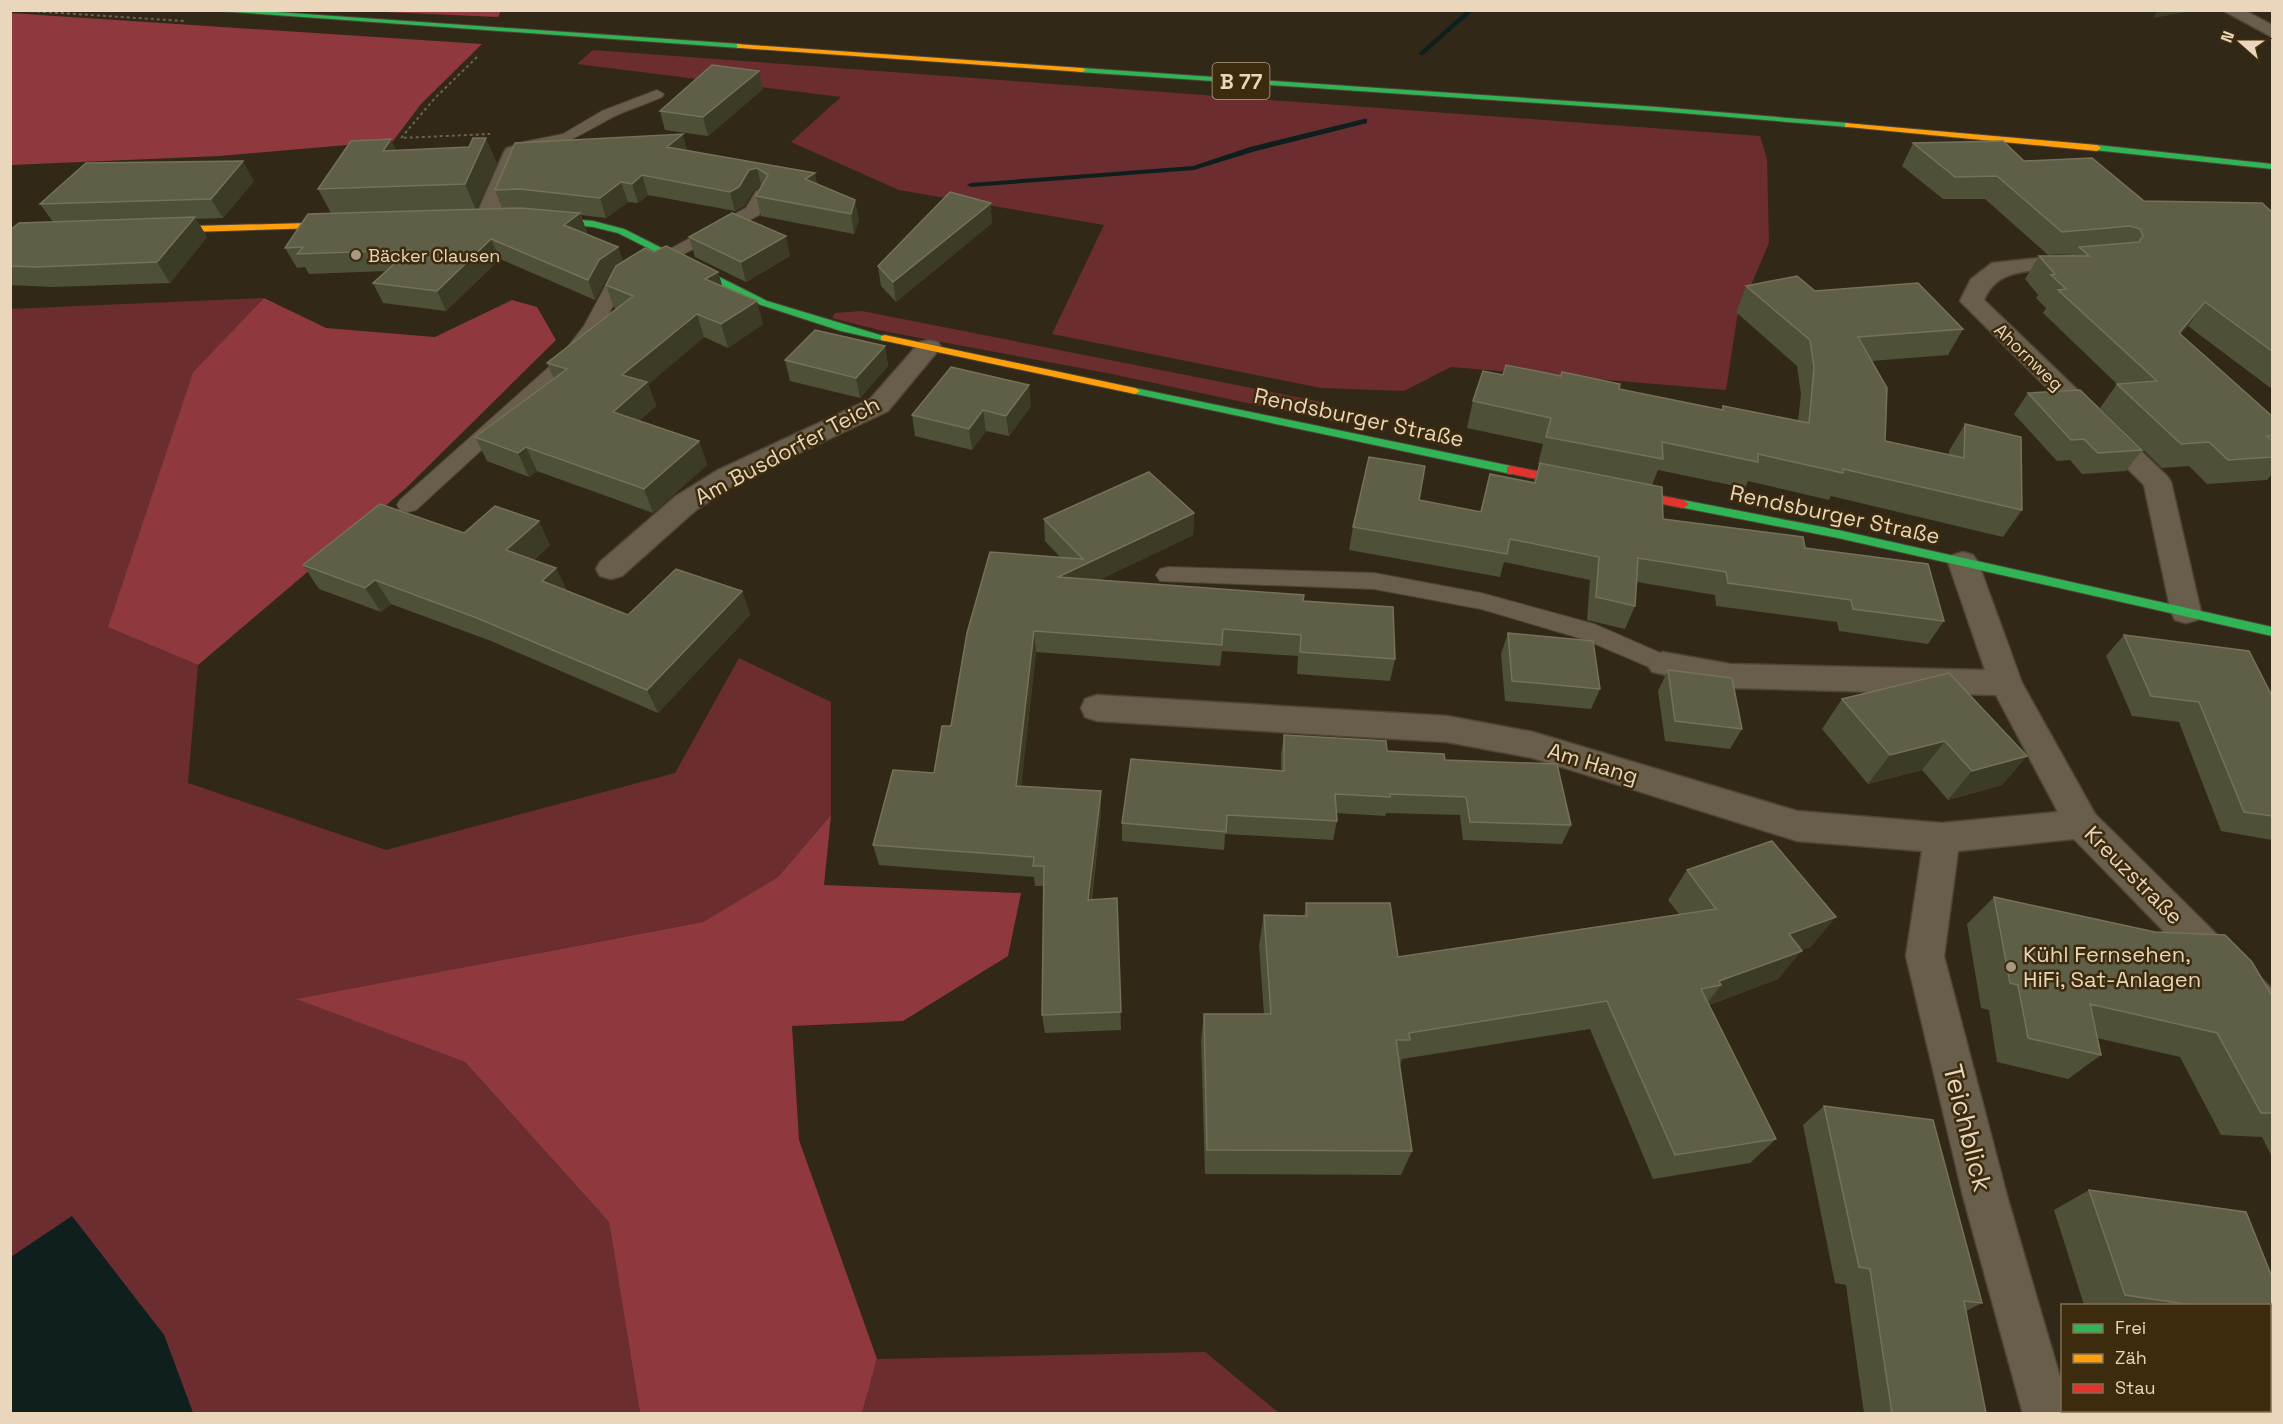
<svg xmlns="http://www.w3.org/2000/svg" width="2283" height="1424" viewBox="0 0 2283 1424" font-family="'Space Grotesk',sans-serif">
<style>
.green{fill:#6b2d30}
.forest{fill:#8f393f}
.water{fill:#0e1f1e}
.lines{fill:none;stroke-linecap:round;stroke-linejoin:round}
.stream{fill:#0e1f1e;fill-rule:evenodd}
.lane-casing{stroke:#4f4537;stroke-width:2}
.street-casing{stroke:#4f4537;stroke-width:3}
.fast-casing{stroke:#4f4537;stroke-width:2}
.slow-casing{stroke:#4f4537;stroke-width:2}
.jam-casing{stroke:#4f4537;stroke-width:2}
.path{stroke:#6c6252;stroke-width:2;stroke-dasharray:3 3;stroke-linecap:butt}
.lane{fill:#695e4b;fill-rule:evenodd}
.street{fill:#695e4b;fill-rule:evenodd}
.fast{fill:#30b455;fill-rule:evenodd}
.slow{fill:#ff9f0a;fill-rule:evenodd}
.jam{fill:#e5322d;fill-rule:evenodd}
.wall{fill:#4e5138}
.shaded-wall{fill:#3c3b25}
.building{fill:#5e5f46;stroke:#747258;stroke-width:1.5}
.poi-dot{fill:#a99982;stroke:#3c2b0d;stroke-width:2}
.labels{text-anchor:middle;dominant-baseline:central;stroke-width:5;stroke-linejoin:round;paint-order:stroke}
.far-poi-label{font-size:18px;fill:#e9d6bb;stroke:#3c2b0d;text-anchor:start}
.far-street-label{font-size:18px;fill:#e9d6bb;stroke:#3c2b0d}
.shield{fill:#3c2b0d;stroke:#b5a387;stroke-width:1.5}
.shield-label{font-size:21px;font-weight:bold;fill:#e9d6bb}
.street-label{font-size:22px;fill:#e9d6bb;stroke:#3c2b0d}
.poi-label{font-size:22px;fill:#e9d6bb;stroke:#3c2b0d;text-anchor:start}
.near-street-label{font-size:27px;fill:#e9d6bb;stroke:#3c2b0d}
</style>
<rect width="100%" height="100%" fill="#322818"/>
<path class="green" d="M593 50 1760 136 1767 159 1769 243 1737 318 1726 390 1451 367 1404 391 1321 388 1052 334 1104 225 899 190 791 142 841 97 577 64Z
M264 298 193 372 109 627 198 665 188 783 386 850 675 773 739 658 831 702V815L778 877 703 922 297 999 465 1062 609 1222 640 1413H193L164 1335 71 1217 11 1257 10 309Z
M862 311 1317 401 1335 408 1341 423 1107 373 883 331 832 318 835 313Z
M1205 1352 1279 1413H862L877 1359Z"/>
<path class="forest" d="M362 11H501L498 17Z
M10 13 482 44 421 104 393 141 219 156 11 165Z
M264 298 326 328 435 337 512 300 537 307 556 340 405 489 198 665 108 627 193 372Z
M831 815 824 885 1021 893 1008 956 903 1021 792 1026 799 1140 877 1359 862 1413H640L609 1222 465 1062 296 999 703 922 778 877Z"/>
<path class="water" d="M72 1216 164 1335 193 1413H11V1257Z"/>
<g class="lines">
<path class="stream" d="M1467 10H1474L1423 55H1419V53Z
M1364 119H1367V123L1256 151 1194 170 971 187 967 185 971 183 1193 166 1250 147Z"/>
<defs>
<path id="lane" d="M657 90 664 94 662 97C646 104 630 109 615 116 597 124 535 167 517 146L519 143 563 134 602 111Z
M762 190 770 195 759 215 674 259 668 260 659 255 746 208 756 191Z
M633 268 642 273 622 288 602 327 572 367 416 510 408 512 400 510 397 505 400 500 558 359 584 326 608 281Z
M1168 567 1374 573 1481 593 1594 624 1672 658 1675 664 1672 670 1663 673 1586 640 1481 609 1374 589 1160 581 1156 575 1160 569Z"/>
<path id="street" d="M2222 10H2244L2272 25V37Z
M514 146 521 148 524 152 496 220 493 225H477L474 220 504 152 507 148Z
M2078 254 2086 256 2089 261 2086 266C2052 274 2000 260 1984 300L2167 476 2171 482 2201 612 2197 620 2186 623 2175 620 2171 612 2144 485 1960 301 1971 279 1992 263Z
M929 340 938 342 941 347 888 411 738 482 696 510 622 576 611 579 600 576 596 569 600 562 676 496 718 470 870 399 920 342Z
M1963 552 1973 555 1978 562 2022 683 2095 814 2272 989V1033L2258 1028 2074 839 1958 851 1944 956 2007 1196 2062 1384V1410H2070L2071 1414H2023L1963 1196 1906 956 1922 851 1797 841 1533 758 1447 742 1097 721 1085 717 1081 708 1085 699 1097 695 1447 716 1533 732 1797 811 1942 823 2058 812 1996 695 1730 688 1652 672 1647 664 1652 656 1663 652 1730 664 1985 670 1948 562 1953 555Z"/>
<path id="fast" d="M205 10H247L740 44 744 46 740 48Z
M1082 68 1657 107 1848 123 1852 125 1848 127 1657 111 1079 72 1078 70Z
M2097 145 2272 164V169L2094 150 2093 148Z
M540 216 593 221 624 229 767 301 890 338 885 341 841 331 761 305 618 233 593 227 537 221 536 219Z
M1135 388 1511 466 1517 470 1511 474 1131 393V389Z
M1683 500 1838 530 2272 627V636L1838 538 1679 507 1677 504 1679 501Z"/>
<path id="slow" d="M737 44 1082 68 1086 70 1082 72 740 48H737Z
M1845 123 2097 145 2101 148 2097 151 1848 127H1845Z
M345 222 350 225 348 227 156 233 151 230 156 227Z
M885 335 1135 388 1140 391 1135 394 881 340V336Z"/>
<path id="jam" d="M1511 466 1683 500 1689 504 1683 508 1507 473V467Z"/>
</defs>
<use href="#lane" class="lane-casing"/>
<use href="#street" class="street-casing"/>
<use href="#fast" class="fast-casing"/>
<use href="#slow" class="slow-casing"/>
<use href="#jam" class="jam-casing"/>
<path class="path" d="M13 10 184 21
M477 57 435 98 401 138 490 134"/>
<use href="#lane" class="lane"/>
<use href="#street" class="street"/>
<use href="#fast" class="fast"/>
<use href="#slow" class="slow"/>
<use href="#jam" class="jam"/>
</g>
<path class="wall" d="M763 89 708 136 665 130 660 111Z
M1913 143 2024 161 2144 201 2272 212V389L2188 326 2180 335 2272 416V474L2267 480 2207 484 2189 466 2162 468 2100 408 2117 384 2043 313 2046 308 2036 298 2038 295 2025 279 2039 256H2074L2076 253 2048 255 1985 199H1943L1902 166Z
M396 150 497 163 476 209 502 208 495 190 688 151 817 184 859 219 854 234 761 216 756 196 761 188 754 190 744 206 735 211 648 195 638 203 628 202 606 218 581 215 587 233 586 234 618 247 623 262 654 252 718 272 722 286 763 324 728 348 704 337 648 384 656 406 639 421 699 441 707 465 653 513 537 471 529 477 487 461 475 437 554 379 547 363 617 309 614 308 606 285 610 278 606 280 595 300 500 259 446 311 383 303 373 283 386 271 309 274 305 267 297 268 285 248 331 213 318 189Z
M254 181 223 218 196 219 207 237 170 283 52 287 10 285V230L53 222 40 204Z
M992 223 896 302 881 286 878 266Z
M689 237 790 256 746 282 695 257Z
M1746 286 1815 291 1963 329 1948 355 1871 361 1885 441 1949 455V451L1965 424 2022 510 2003 537 1831 496 1829 500 1748 481 1745 488 1658 470 1652 485 1663 519 1805 548 1944 621 1928 644 1839 631 1837 622 1716 606 1715 595 1637 582 1635 606 1625 629 1587 620 1590 580 1504 562 1500 577 1349 550 1353 527 1419 500 1480 512 1490 474 1534 482 1540 464H1538L1543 444 1467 428 1473 401 1503 375 1619 389 1721 410 1723 406 1798 421 1801 394 1797 366 1736 312Z
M885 346 888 366 860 398 790 381 785 360Z
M2028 393 2142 450 2126 471 2082 474 2070 460 2057 461 2014 414Z
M1031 406 1009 436 986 431 972 450 915 436 912 415Z
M1194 513 1193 535 1099 580 1303 601 1395 659 1390 681 1297 674 1298 656 1222 651 1220 666 1036 652 1021 786 1101 791V812L1092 900 1117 898 1121 1030 1045 1033 1042 1015 1044 886H1035L1034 877 879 865 873 845 934 773 951 726 1061 558 1045 541 1044 519Z
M464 533 550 545 534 560 568 591 628 615 742 591 750 615 658 713 491 641 391 604 381 612 319 589 303 565Z
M1508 633 1600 689 1591 709 1505 701 1501 654Z
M2124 635 2272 696V840L2221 831 2179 722 2132 716 2106 656Z
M1668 670 1742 729 1730 749 1665 741 1658 691Z
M1842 699 2027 756 2002 785 1948 800 1922 770 1868 784 1822 729Z
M1284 735 1445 760 1571 825 1562 844 1463 840 1460 815 1386 813 1385 816 1336 813 1337 821 1333 840 1225 834 1224 850 1122 841V823L1281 771V754Z
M1687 870 1811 947 1801 950 1778 979 1709 1005 1776 1139 1750 1163 1653 1179 1590 1029 1402 1059 1400 1066 1412 1151 1401 1175 1205 1174 1201 1041 1204 1014H1264L1259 945 1264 915 1304 916 1306 903 1398 957 1679 914 1668 900Z
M1994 897 2272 996V1157L2262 1137 2221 1135 2180 1057 2097 1038 2101 1055 2068 1079 1997 1062 1989 1010 1981 1008 1967 924Z
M1824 1106 1982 1303 1966 1311 1986 1413H1864L1846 1285 1835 1283 1803 1125Z
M2089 1190 2272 1277V1327L2270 1328V1305H2084L2054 1210Z
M2131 1410H2270L2272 1413H2129L2128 1411Z"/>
<path class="shaded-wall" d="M2158 10H2199L2153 18Z
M759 71 763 89 708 136 703 117Z
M683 134 688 153 667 147Z
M486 138 497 163 476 210 465 184Z
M391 139 403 164 383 151Z
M243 161 254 181 223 218 211 199Z
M757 168 762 188 754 190 744 206 735 211 730 192 749 170Z
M815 173 819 193 805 179Z
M642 175 648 195 638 203 632 184Z
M621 182 628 202 606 218 600 198Z
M855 200 859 219 854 234 851 214Z
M991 203 992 223 896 302 893 282Z
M580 213 587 233 571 245 564 225Z
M195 217 207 237 170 283 157 262Z
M786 236 790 256 746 282 741 262Z
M491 239 500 259 446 311 437 291Z
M618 247 625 267 606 280 595 300 588 280 599 260Z
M718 272 725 295 705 279Z
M757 301 763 324 728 348 721 324Z
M2205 302 2188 326 2162 357 2179 333Z
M697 314 704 337 648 385 656 406 622 436 613 412 622 375Z
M885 346 888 366 860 398 856 378Z
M1029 385 1031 406 1009 436 1006 416Z
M983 410 986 431 972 450 969 429Z
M699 441 707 465 653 513 644 489Z
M526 447 537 471 529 477 518 453Z
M1194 513 1193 535 1060 599 1058 577Z
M539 521 550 545 518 574 506 550Z
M556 568 568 592 542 581Z
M375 580 391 604 381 612 365 588Z
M742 591 750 615 658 713 647 690Z
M1034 631 1036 652 1019 806 1016 786Z
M1945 741 1922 770 1868 784 1890 755Z
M2027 756 2002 785 1948 800 1972 771Z
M1101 791V812L1089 919 1088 900Z
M1836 917 1811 947 1766 963 1789 934Z
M1802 951 1778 979 1705 1006 1721 985 1719 981Z"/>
<path class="building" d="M712 65 759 71 703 117 660 111Z
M683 134 667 147 815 173 805 179 855 200 851 214 756 196 768 175 757 168 749 170 739 187 730 192 642 175 632 184 621 182 600 198 520 189 495 190 515 143Z
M473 138H486L465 184 318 189 351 141 391 139 383 151 469 147Z
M2003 141 2024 161 2092 158 2144 201 2262 203 2272 212V351L2205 302 2179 333 2272 416V436H2267L2272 441V457L2228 460 2209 442 2181 444 2117 384 2157 381 2058 290 2066 289 2051 275 2055 274 2039 256H2089L2079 247 2139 242 2143 236 2140 229 2130 226 2062 232 1997 176 1955 177 1913 143Z
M243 161 211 199 40 204 86 163Z
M950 192 991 203 893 282 878 266Z
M520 208 580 213 564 225 618 247 599 260 588 280 491 239 437 291 373 283 410 250 297 254 303 247 285 248 308 214Z
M732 213 786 236 741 262 689 237Z
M195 217 157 262 37 267 10 266V230L19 223Z
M666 246 718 272 705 279 757 301 721 324 697 314 622 375 647 382 613 412 699 441 644 489 526 447 518 453 475 437 567 369 547 363 633 296 606 285 616 266 645 248 654 252Z
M1797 276 1815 291 1918 283 1963 329 1858 337 1887 388 1885 441 1964 458 1965 424 2021 437 2022 510 1843 469V473L1758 454V462L1662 442 1663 459 1546 437 1551 418 1473 401 1483 371 1503 375 1506 365 1561 376 1562 372 1620 384 1619 389 1723 410V406L1809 423 1814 368 1810 340 1746 286Z
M815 330 885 346 856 378 785 360Z
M951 367 1029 385 1006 416 983 410 969 429 912 415Z
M2080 390 2142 450 2098 453 2084 439 2071 440 2028 393Z
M1369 457 1425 466 1419 500 1481 512 1490 474 1535 483 1540 463 1662 487 1663 519 1803 537 1805 548 1928 564 1944 621 1853 609 1851 600 1728 583 1726 572 1638 558 1635 606 1596 597 1599 557 1510 539 1507 554 1353 527Z
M1149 472 1194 513 1058 577 1304 595 1303 601 1393 607 1395 659 1300 652 1301 635 1223 629 1222 645 1034 631 1016 786 1101 791 1088 900 1117 898 1121 1012 1042 1015 1044 866H1033L1034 857 873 845 893 770 934 773 942 726H951L967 633 990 552 1083 559 1044 519Z
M380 504 464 533 495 506 539 521 506 550 556 568 542 581 628 615 676 569 742 591 647 690 477 618 375 580 365 588 303 565Z
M1508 633 1593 641 1600 689 1512 681Z
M2124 635 2249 651 2272 696V816L2244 812 2199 702 2151 696Z
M1668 670 1732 678 1742 729 1675 721Z
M1949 673 2027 756 1972 771 1945 741 1890 755 1842 699Z
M1284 735 1386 741 1387 751 1444 754 1445 760 1557 764 1571 825 1470 822 1466 797 1390 794V797L1335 794 1337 821 1227 815 1226 832 1122 823 1131 759 1284 771Z
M1772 841 1836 917 1789 934 1802 951 1719 981 1721 985 1701 989 1776 1139 1675 1155 1607 1001 1409 1033 1410 1040H1396L1412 1151 1207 1150 1204 1014H1271L1264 915 1307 916 1306 903H1390L1398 957 1716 909 1687 870Z
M1994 897 2155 932 2225 935 2252 962 2272 996V1113H2261L2217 1033 2090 1004 2101 1055 2028 1038 2018 985 2010 983Z
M1824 1106 1933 1120 1982 1303 1964 1301 1986 1413H1892L1870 1269 1859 1267Z
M2089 1190 2246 1212 2272 1277V1318L2270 1317V1305H2192L2125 1295Z
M2175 1410H2272V1413H2176Z"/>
<g class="poi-dot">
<circle cx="356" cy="255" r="6"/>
<circle cx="2011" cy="967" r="6"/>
</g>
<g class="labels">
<g class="far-poi-label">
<text x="368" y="255">Bäcker Clausen</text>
</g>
<g class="far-street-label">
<text transform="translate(2029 357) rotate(44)">Ahornweg</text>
</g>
<rect class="shield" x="1212.5" y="63" width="57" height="36" rx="4.5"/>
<g class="shield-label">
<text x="1241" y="81">B 77</text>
</g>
<g class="street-label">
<text transform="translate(1359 417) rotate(12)">Rendsburger Straße</text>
<text transform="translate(787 450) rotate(-28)">Am Busdorfer Teich</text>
<text transform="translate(1835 514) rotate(12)">Rendsburger Straße</text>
<text transform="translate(1593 763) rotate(17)">Am Hang</text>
<text transform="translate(2134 875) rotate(45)">Kreuzstraße</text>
</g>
<g class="poi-label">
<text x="2023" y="954">Kühl Fernsehen,<tspan x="2023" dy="25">HiFi, Sat-Anlagen</tspan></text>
</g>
<g class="near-street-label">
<text transform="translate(1968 1128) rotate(76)">Teichblick</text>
</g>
</g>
<rect width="2283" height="1424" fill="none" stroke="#e9d6bb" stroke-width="24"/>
<rect x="2061" y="1304" width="210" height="108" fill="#3c2b0d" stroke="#816f53" stroke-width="1.5"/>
<rect x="2073" y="1324" width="30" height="9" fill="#30b455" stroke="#816f53" stroke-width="1.5"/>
<text x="2115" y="1334" font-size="18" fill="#e9d6bb">Frei</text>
<rect x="2073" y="1354" width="30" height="9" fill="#ff9f0a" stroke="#816f53" stroke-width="1.5"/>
<text x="2115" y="1364" font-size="18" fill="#e9d6bb">Zäh</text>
<rect x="2073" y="1384" width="30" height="9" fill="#e5322d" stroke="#816f53" stroke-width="1.5"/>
<text x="2115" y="1394" font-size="18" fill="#e9d6bb">Stau</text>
<g transform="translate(2241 42) rotate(291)" stroke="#3c2b0d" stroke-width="4.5" paint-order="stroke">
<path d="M0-4.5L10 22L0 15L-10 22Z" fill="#e9d6bb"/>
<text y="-9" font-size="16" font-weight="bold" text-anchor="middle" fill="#e9d6bb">N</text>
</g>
</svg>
